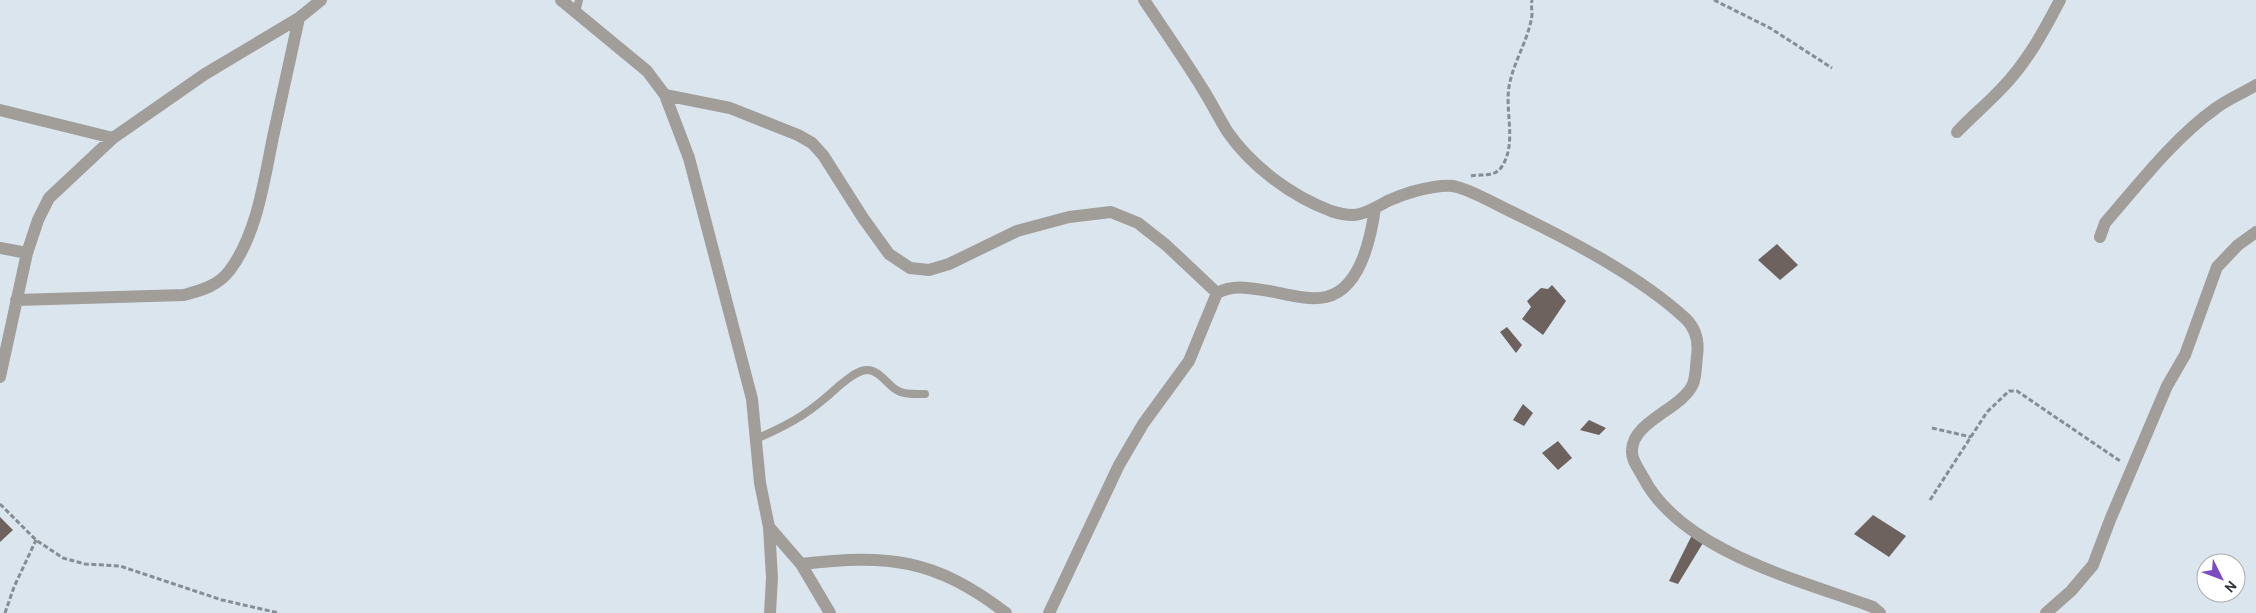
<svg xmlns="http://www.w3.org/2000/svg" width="2256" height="613" viewBox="0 0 2256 613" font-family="Cabin,sans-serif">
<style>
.building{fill:#6d625e}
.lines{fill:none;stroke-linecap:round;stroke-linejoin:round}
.path{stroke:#868d93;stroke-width:3;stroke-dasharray:5 2.5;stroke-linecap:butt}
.lane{stroke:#a19e9a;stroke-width:8}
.street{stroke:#a19e9a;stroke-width:12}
</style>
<rect width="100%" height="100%" fill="#dbe5ee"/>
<path class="building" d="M1777 244 1798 265 1780 280 1758 260Z
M1552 285 1566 301 1543 335 1522 319 1531 307 1527 301 1541 288 1548 289Z
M1507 327 1522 345 1516 353 1500 332Z
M1523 404 1533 413 1524 426 1513 420Z
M1589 420 1606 428 1599 435 1580 430Z
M1558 441 1572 458 1558 470 1542 453Z
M1873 515 1906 536 1889 557 1854 534Z
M0 517 13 530 0 542Z
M1692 535 1703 543 1678 584 1669 581Z"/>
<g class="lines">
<path class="path" d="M1714 0 1770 28 1832 68
M1471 176C1480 174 1493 177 1500 169 1519 145 1503 109 1510 82 1515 59 1529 38 1532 15 1532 10 1531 5 1532 0
M1932 428 1971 437
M1930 500 1987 412 2009 391H2017L2120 461
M0 504 36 540 63 558 85 564 120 566 222 600 279 613
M5 613 14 587 36 540"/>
<path class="lane" d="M576 12 579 0
M756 439C793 423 811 412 840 385 847 380 857 370 867 370 879 370 886 383 895 389 903 395 915 394 925 394"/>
<path class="street" d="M561 0 647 71 665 95 689 158 752 399 760 483 769 527 772 578 770 613
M1144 0C1164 30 1185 60 1204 91 1212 104 1219 118 1227 131 1251 166 1291 196 1331 211 1337 213 1347 215 1353 215 1365 215 1379 205 1390 200 1404 194 1419 189 1434 187 1441 186 1451 185 1457 187 1475 192 1493 203 1510 211 1566 238 1640 276 1686 319 1696 329 1699 342 1697 356 1696 364 1696 377 1693 384 1682 409 1633 421 1632 450 1631 460 1639 469 1643 477 1681 551 1799 580 1873 607L1880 613
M665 95 730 108 798 135 812 143 823 155 863 218 889 254 910 268 929 270 949 264 1017 231 1069 217 1111 212 1138 223 1166 245 1217 293
M0 110 113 138
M1957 132C1971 117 1987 104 2001 89 2026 64 2044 31 2060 0
M2100 237 2105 223C2138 185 2174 138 2216 108 2228 99 2243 93 2256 85
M0 248 27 253
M16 300 184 295C202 290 218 286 230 270 257 234 264 181 273 137 282 97 290 58 299 18
M0 377 27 253 38 220 49 198 113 138 205 74 299 18 321 0
M769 527 801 564 830 613
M801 564C888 554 934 558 1006 613
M1049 613 1119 465 1143 424 1189 361 1217 293C1234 284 1250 288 1269 291 1286 294 1308 301 1326 297 1361 289 1371 237 1375 208
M2046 613 2071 591 2093 565 2110 520 2167 386 2185 355 2217 267 2238 245 2256 232"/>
</g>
<g transform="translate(2221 578) rotate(132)"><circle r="24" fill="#ffffff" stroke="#abadae"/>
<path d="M0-4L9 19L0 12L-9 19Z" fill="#7c4bc3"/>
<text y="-8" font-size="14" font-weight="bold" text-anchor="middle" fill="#2e3135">N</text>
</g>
</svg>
